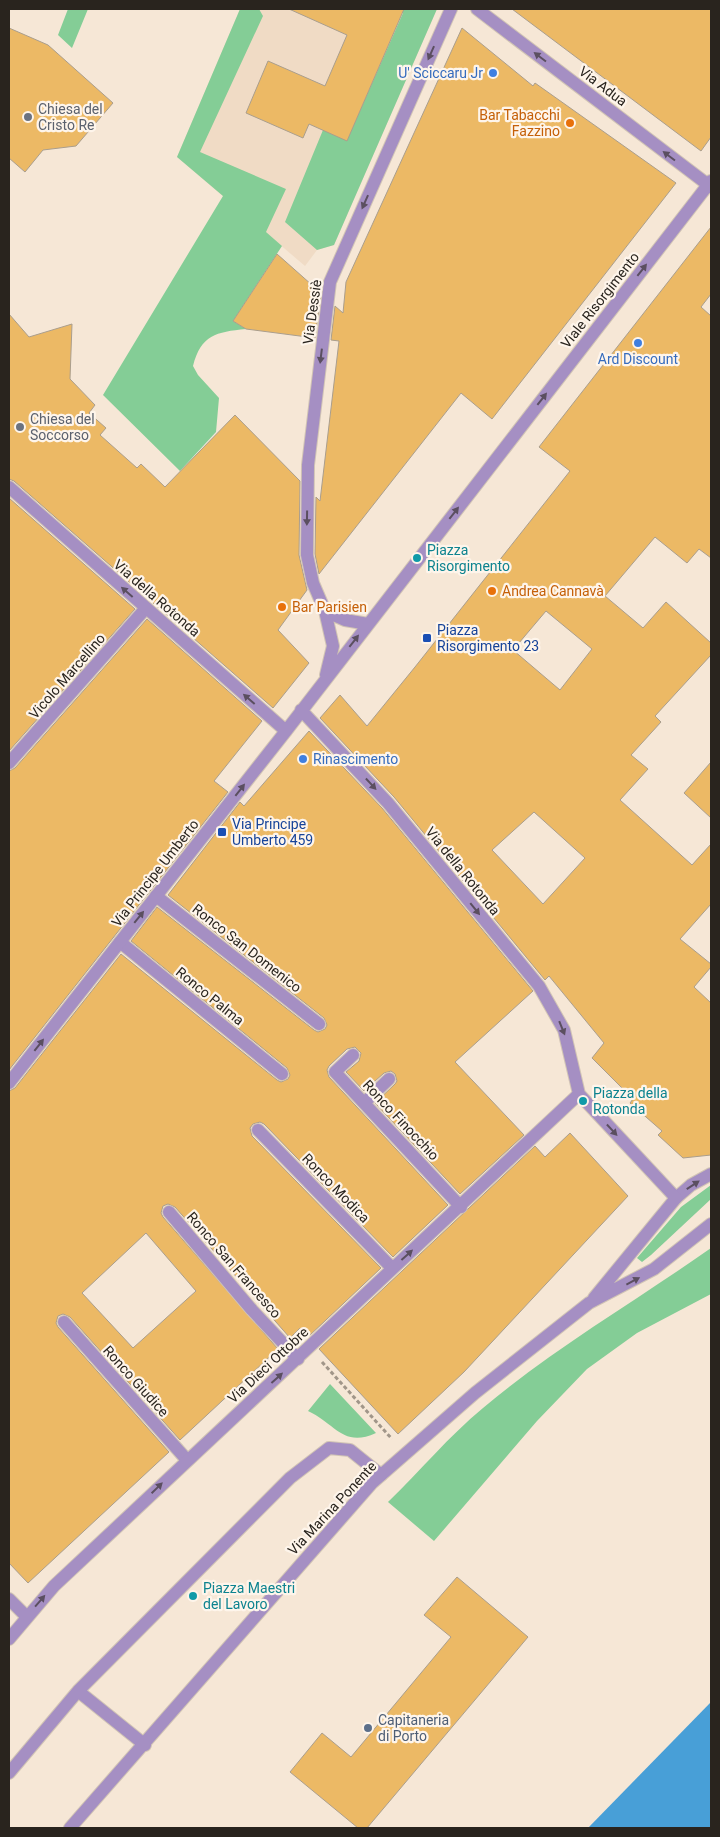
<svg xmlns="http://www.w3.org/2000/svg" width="720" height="1837" viewBox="0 0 720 1837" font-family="Roboto,sans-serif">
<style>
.built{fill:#f0dbc5}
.green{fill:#84cd96}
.water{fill:#489fd7}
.building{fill:#ecb965;stroke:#aa9e8d;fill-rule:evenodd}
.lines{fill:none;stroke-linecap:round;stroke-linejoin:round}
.pedestrian-casing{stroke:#d1c4b5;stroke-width:14}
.minor-casing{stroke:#d1c4b5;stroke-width:14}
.tertiary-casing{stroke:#d1c4b5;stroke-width:14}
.path{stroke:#a19689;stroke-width:3;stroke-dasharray:4 2.5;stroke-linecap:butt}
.pedestrian{stroke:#a58fc3;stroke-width:12}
.minor{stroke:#a58fc3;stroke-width:12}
.tertiary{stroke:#a58fc3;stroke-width:12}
.oneway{fill:#5b4f60}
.shop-dot{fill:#3f7fe0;stroke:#fef5eb;stroke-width:2}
.worship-dot{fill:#6b7280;stroke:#fef5eb;stroke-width:2}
.food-dot{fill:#e8710a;stroke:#fef5eb;stroke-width:2}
.culture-dot{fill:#0f9aa8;stroke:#fef5eb;stroke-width:2}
.transit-dot{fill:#1a4fb4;stroke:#fef5eb;stroke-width:2}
.service-dot{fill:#5c6f8a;stroke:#fef5eb;stroke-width:2}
.labels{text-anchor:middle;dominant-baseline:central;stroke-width:4.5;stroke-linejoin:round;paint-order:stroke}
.shop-label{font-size:14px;fill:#366cbe;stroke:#fef5eb;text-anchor:end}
.street-label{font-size:14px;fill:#29241e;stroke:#fef5eb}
.worship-label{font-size:14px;fill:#5b616d;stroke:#fef5eb;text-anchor:start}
.food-label{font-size:14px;fill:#c56008;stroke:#fef5eb;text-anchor:start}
.culture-label{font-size:14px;fill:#0d838f;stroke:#fef5eb;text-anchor:start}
.transit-label{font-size:14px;fill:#164399;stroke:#fef5eb;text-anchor:start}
.service-label{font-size:14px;fill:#4e5e75;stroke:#fef5eb;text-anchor:start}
</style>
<rect width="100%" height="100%" fill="#f6e7d6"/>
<path class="built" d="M240 9H437L334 245 317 250 305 266 177 157Z"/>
<path class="green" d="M68 9H88L72 48 58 35Z
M240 9H259L263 16 200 152 286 189 266 232 282 246 233 321 246 329C216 332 201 335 193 366L198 375 219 398 216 432 180 471 103 395 223 196 177 157Z
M393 9H437L334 245 317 250 285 222 323 130 347 140 403 13Z
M711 1185V1199L651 1255 642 1262 637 1258 681 1207Z
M711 1248V1294L637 1333 587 1369 537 1421 434 1541 388 1502C420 1471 449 1436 483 1408 554 1348 636 1301 711 1248Z
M330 1384 376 1433C343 1448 336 1424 308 1411Z"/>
<path class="water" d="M711 1702V1828H588Z"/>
<path class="building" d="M289 9H404L347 141 309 124 303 138 246 113 268 61 325 86 347 35Z
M512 9H711V137L701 151Z
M9 28 48 45 113 103 76 146 43 150 25 172 9 158Z
M462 28 533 86 535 83 676 183 492 419 461 393 319 574 315 554 316 497 320 501 339 341 331 340 335 306 343 313 346 282Z
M711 227V294L701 307 711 316V558L699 549 687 563 655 537 605 596 643 628 666 602 711 643V655L655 716 661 722 631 755 648 769 620 800 692 865 711 844V904L680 939 711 964V967L694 987 711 1003V1155L683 1158 658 1135 662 1131 630 1103 633 1099 592 1058 604 1043 549 976 545 980 394 797 320 718 340 695 367 726 415 667 570 471 539 447ZM546 611 592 649 560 690 513 650ZM534 812 585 858 543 904 492 850Z
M277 254 321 293 315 338 246 329 233 321Z
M9 314 29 337 72 324 70 379 95 405 89 413 106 428 100 435 137 468 141 464 165 487 235 415 300 481 299 555 307 590 278 630 309 663 273 708 14 481 9 479Z
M9 498 135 609 9 751Z
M147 619 262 721 214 781 228 792 9 1070V771L15 768Z
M309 731 382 808 533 991 455 1062 524 1135 460 1194 375 1103 395 1084 397 1081 395 1074 391 1071 384 1073 364 1091 346 1072 359 1061 361 1053 355 1047 347 1049 329 1066 327 1070 329 1077 448 1205 393 1257 264 1124 260 1122 253 1124 250 1128 252 1136 381 1268 308 1337 300 1328 290 1338 175 1207 168 1204 163 1206 161 1213 163 1217 278 1349 180 1440 70 1317 63 1314 58 1316 56 1323 58 1327 169 1452 28 1583 9 1563V1091L15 1088 121 954 277 1080 281 1082 288 1079 290 1075 287 1068 131 941 157 907 314 1030 318 1032 325 1029 327 1025 324 1018 168 895 240 802 244 806ZM146 1233 196 1291 133 1348 82 1293Z
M711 762V818L684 793Z
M570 1133 628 1196 464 1372 398 1434 319 1349 535 1146 545 1157Z
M457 1577 528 1637 367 1828H358L290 1772 322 1733 351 1757 451 1637 424 1615Z"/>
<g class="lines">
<defs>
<path id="pedestrian" d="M156 896 319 1024
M120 942 282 1074
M353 1055 335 1072 461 1207
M364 1103 389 1079
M258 1130 392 1268
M169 1212 252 1310 298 1359
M64 1322 187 1460"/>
<path id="minor" d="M9 763 146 608
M676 1198 691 1185 711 1174
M78 1691 145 1745
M9 1773 78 1691 290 1478 329 1448 350 1450 381 1475"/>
<path id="tertiary" d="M477 9 711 187
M9 487 286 731
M325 611 345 620 368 624
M326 675 333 646 325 611 313 583 307 555 308 465 330 282 451 9
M301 710 388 803 539 986 564 1030 579 1094 676 1198 594 1298
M9 1083 286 731 711 181
M9 1599 27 1617
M9 1639 54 1586 579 1094
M70 1828 372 1483 475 1393 589 1303 654 1269 711 1224"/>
</defs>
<use href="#pedestrian" class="pedestrian-casing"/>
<use href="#minor" class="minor-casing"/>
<use href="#tertiary" class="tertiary-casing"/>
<path class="path" d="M322 1362 392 1439"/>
<use href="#pedestrian" class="pedestrian"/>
<use href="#minor" class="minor"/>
<use href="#tertiary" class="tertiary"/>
</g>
<defs><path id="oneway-solid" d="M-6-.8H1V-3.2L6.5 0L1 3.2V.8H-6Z" transform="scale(1.25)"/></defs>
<g class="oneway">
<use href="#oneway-solid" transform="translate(431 53) rotate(114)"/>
<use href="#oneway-solid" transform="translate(540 57) rotate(-143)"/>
<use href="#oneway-solid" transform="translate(669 156) rotate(-143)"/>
<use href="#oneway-solid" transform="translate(365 202) rotate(114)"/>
<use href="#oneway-solid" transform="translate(642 270) rotate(-52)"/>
<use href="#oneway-solid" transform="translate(321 356) rotate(97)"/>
<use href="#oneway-solid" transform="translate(542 399) rotate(-52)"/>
<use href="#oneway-solid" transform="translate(454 513) rotate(-52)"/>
<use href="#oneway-solid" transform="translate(307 518) rotate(91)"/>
<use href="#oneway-solid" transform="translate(127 592) rotate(-139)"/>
<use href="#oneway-solid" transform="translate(354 641) rotate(-52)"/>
<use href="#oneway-solid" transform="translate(249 699) rotate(-139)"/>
<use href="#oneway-solid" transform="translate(371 784) rotate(47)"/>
<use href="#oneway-solid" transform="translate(240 790) rotate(-52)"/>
<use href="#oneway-solid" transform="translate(475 909) rotate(51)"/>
<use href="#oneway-solid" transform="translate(139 917) rotate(-51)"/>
<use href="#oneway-solid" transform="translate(562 1028) rotate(68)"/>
<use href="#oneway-solid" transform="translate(39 1045) rotate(-52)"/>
<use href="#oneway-solid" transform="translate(612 1130) rotate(47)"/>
<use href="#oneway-solid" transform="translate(693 1185) rotate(-33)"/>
<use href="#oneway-solid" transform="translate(407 1255) rotate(-42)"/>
<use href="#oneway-solid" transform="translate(633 1281) rotate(-28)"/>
<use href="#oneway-solid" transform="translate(277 1378) rotate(-42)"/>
<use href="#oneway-solid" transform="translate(157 1488) rotate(-44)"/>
<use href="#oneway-solid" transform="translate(40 1601) rotate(-49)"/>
</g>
<g class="shop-dot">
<circle cx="493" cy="73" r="5"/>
<circle cx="638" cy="343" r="5"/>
<circle cx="303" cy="759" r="5"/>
</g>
<g class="worship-dot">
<circle cx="28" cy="117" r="5"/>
<circle cx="20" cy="427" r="5"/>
</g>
<g class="food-dot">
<circle cx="570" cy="123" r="5"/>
<circle cx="492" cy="591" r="5"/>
<circle cx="282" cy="607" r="5"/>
</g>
<g class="culture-dot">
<circle cx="417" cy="558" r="5"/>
<circle cx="583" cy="1101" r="5"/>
<circle cx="193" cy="1596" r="5"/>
</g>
<g class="transit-dot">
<rect x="422" y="633" width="10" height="10" rx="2.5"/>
<rect x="217" y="827" width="10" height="10" rx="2.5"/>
</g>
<circle class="service-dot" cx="368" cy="1728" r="5"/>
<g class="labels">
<g class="shop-label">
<text x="483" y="73">U' Sciccaru Jr</text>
<text x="638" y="359" text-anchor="middle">Ard Discount</text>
<text x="313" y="759" text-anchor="start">Rinascimento</text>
</g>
<g class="street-label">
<text transform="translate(603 86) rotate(37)">Via Adua</text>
<text transform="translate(600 300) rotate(-52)">Viale Risorgimento</text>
<text transform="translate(312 312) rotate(-82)">Via Dessiè</text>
<text transform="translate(157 598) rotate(41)">Via della Rotonda</text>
<text transform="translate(67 676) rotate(-49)">Vicolo Marcellino</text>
<text transform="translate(463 871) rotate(51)">Via della Rotonda</text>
<text transform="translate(155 873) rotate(-52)">Via Principe Umberto</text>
<text transform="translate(247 948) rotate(38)">Ronco San Domenico</text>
<text transform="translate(210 996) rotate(39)">Ronco Palma</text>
<text transform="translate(401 1120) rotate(47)">Ronco Finocchio</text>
<text transform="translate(336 1188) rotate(46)">Ronco Modica</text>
<text transform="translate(234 1265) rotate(49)">Ronco San Francesco</text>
<text transform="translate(268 1365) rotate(-43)">Via Dieci Ottobre</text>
<text transform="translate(136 1381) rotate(48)">Ronco Giudice</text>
<text transform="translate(332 1508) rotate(-47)">Via Marina Ponente</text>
</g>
<g class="worship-label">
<text x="38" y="109">Chiesa del<tspan x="38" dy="16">Cristo Re</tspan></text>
<text x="30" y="419">Chiesa del<tspan x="30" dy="16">Soccorso</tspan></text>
</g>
<g class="food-label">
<text x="560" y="115" text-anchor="end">Bar Tabacchi<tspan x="560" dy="16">Fazzino</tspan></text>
<text x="502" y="591">Andrea Cannavà</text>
<text x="292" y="607">Bar Parisien</text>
</g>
<g class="culture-label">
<text x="427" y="550">Piazza<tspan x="427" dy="16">Risorgimento</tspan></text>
<text x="593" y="1093">Piazza della<tspan x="593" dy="16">Rotonda</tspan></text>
<text x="203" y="1588">Piazza Maestri<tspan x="203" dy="16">del Lavoro</tspan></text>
</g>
<g class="transit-label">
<text x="437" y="630">Piazza<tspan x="437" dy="16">Risorgimento 23</tspan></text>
<text x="232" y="824">Via Principe<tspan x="232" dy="16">Umberto 459</tspan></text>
</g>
<g class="service-label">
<text x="378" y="1720">Capitaneria<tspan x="378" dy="16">di Porto</tspan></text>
</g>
</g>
<rect width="720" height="1837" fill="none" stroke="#29241e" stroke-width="20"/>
</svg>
